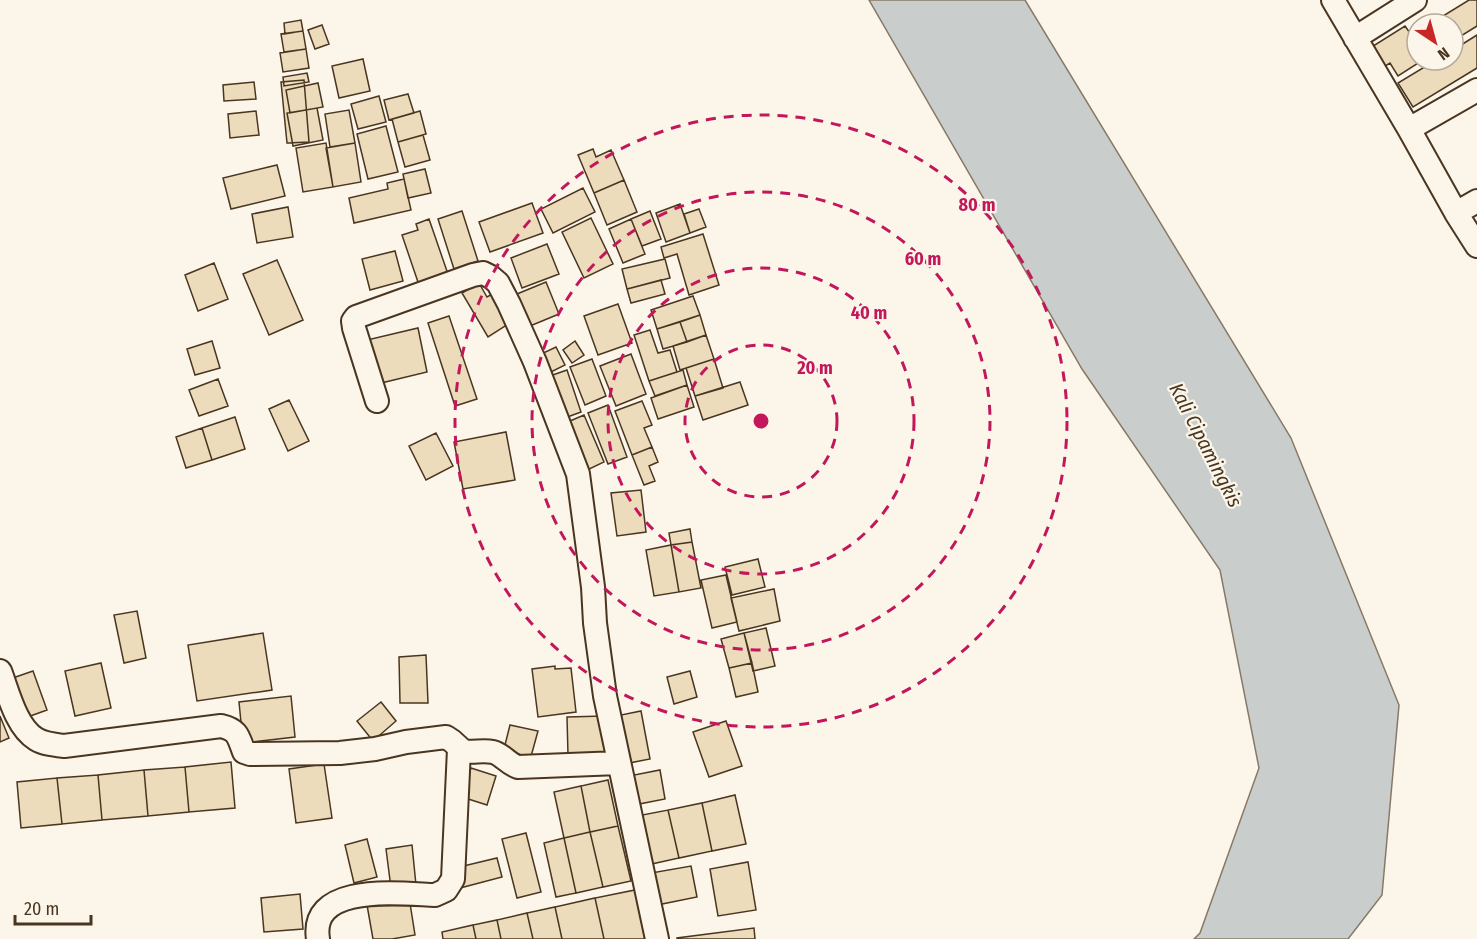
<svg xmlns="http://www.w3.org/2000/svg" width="1477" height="939" viewBox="0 0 1477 939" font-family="'Fira Sans Condensed',sans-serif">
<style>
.water{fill:#c9cecd;stroke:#887966;stroke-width:1.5}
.building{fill:#ecdcbc;stroke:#4a3520;stroke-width:1.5}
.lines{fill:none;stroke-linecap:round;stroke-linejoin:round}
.minor-casing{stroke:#4a3520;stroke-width:26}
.minor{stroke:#fbf6e9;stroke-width:22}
.ring{fill:none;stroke:#c2185b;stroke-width:3;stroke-dasharray:10 8}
.labels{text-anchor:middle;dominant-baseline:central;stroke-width:4.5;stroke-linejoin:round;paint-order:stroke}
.water-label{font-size:20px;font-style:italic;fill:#4a3520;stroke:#fbf6e9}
.centre{fill:#c2185b;stroke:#fbf6e9;stroke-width:3}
.ring-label{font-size:18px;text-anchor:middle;font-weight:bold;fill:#c2185b;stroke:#fbf6e9;stroke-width:4.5;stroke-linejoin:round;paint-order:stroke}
</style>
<rect width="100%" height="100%" fill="#fbf6e9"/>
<path class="water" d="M869 0H1025L1291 438 1399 705 1382 895 1348 939H1194L1200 933 1259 768 1220 570 1082 369Z"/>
<path class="building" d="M1469 0H1477V26L1453 41V24H1430Z
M301 20 303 31 285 34 284 23Z
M322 25 329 44 315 49 308 30Z
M1405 26 1412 36 1417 32V60H1423L1398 76 1390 63 1382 68 1370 48Z
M303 31 306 49 284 52 281 34Z
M1477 35V68L1413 107 1398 83 1436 60H1453V50Z
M306 49 309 68 283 72 280 53Z
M363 59 370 91 339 98 332 66Z
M307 73 309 82 284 86 283 77Z
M304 80 309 142 287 143 281 82Z
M254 82 256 99 224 101 223 85Z
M318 83 323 107 290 113 286 90Z
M408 94 414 113 389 120 384 100Z
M379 96 386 122 358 129 351 104Z
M317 108 323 140 293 146 287 113Z
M349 110 355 143 330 147 325 114Z
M256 111 259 135 230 138 228 114Z
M420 111 426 134 398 142 392 119Z
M386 126 398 172 368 179 357 134Z
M423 135 430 160 405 167 398 142Z
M326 143 333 187 303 192 296 148Z
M355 143 361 182 333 187 326 148Z
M593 149 596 157 611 150 624 180 594 193 578 155Z
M277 165 285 196 231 209 223 178Z
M425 169 431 193 408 198 403 174Z
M404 179 411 210 354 223 349 198 388 189 387 183Z
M624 180 637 212 607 225 594 193Z
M583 188 595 212 553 233 541 209Z
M532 203 543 233 490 252 479 222Z
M680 204 690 233 666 242 656 213Z
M288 207 293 237 257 243 252 214Z
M699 209 706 227 690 233 684 214Z
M462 211 478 261 454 269 438 219Z
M650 211 661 239 642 246 631 219Z
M591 218 613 264 584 278 562 232Z
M429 219 449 277 420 288 402 235 418 230 416 224Z
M631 219 645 254 623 263 609 229Z
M703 234 719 285 689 295 677 254 664 258 661 247Z
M547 244 559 274 522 288 511 258Z
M395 251 403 281 370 290 362 259Z
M665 259 670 278 627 289 622 269Z
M277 260 303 320 269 335 243 274Z
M214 263 228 299 198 311 185 275Z
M661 280 665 294 631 303 627 289Z
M546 282 559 314 530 326 517 294Z
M479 283 487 297 496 292 513 321 488 337 462 293Z
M693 296 700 315 657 329 651 310Z
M618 304 632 343 598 355 584 316Z
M700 315 706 335 687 342 680 322Z
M449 316 477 399 455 406 428 323Z
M680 322 687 342 663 349 657 329Z
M418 328 427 372 377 384 367 340Z
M650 330 658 353 670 350 677 372 649 381 634 335Z
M706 335 714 359 680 370 673 346Z
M212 341 220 368 195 375 187 349Z
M575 341 584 355 572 363 563 350Z
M556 347 565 365 547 374 539 355Z
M631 354 646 394 616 406 600 366Z
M592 359 606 396 585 405 570 367Z
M714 359 723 388 695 396 686 368Z
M567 370 581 412 562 419 547 377Z
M683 370 687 385 655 396 649 381Z
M218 379 228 406 199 416 189 390Z
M740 382 748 405 703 420 695 396Z
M687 385 694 407 658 419 651 398Z
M289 400 309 441 288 451 269 409Z
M642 401 652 425 644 428 652 447 632 455 615 411Z
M608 405 627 457 608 464 588 413Z
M584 415 604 462 583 472 563 424Z
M235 417 245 449 212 460 202 428Z
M202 428 212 460 186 468 176 437Z
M506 432 515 480 463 489 454 442Z
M436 433 453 466 426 480 409 446Z
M652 447 658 462 649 466 655 481 644 485 632 455Z
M641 490 646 532 617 536 611 493Z
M690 529 692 542 671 545 669 533Z
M692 542 701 588 679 592 671 545Z
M671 545 679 592 654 596 646 550Z
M758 559 765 587 732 595 725 567Z
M726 575 737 622 712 628 701 580Z
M774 589 780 621 739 631 731 598Z
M137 611 146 658 124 663 114 615Z
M766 628 775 666 753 671 744 633Z
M263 633 272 690 197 701 188 645Z
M744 633 752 663 729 668 721 639Z
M426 655 428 703H400L399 657Z
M101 663 111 708 75 716 65 671Z
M752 663 758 692 736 697 729 668Z
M555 666V669L571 668 576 712 538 717 532 669Z
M33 671 47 710 22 719 7 680Z
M690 671 697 697 674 704 667 677Z
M291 696 295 737 243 743 239 702Z
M381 702 396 721 373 741 357 721Z
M641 711 650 759 629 763 621 715Z
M0 716 9 738 0 742Z
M604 716 605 754 568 755 567 717Z
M726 721 742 766 709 777 693 732Z
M510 725 538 731 530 760 503 753Z
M231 762 235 808 189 812 185 767Z
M324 764 332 818 296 823 289 769Z
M185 767 189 812 148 816 144 770Z
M471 768 496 776 487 805 462 797Z
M144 770 148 816 102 820 98 775Z
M660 770 665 799 634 805 629 776Z
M98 775 102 820 62 824 57 778Z
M57 778 62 824 21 828 17 782Z
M608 780 618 826 590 832 581 786Z
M581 786 590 832 564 838 554 792Z
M735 795 746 844 712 851 702 803Z
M702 803 712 851 679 858 668 810Z
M668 810 679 858 647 865 637 816Z
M618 826 631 881 603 887 590 832Z
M590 832 603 887 576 893 564 838Z
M526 833 541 892 517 898 502 839Z
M564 838 576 893 556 897 544 843Z
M367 839 377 877 354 883 345 845Z
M412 845 416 885 391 888 386 849Z
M497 858 502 877 460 888 455 868Z
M748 862 756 910 718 916 710 869Z
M691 866 697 897 657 905 651 873Z
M635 890 645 939H604L595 898Z
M300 894 303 929 264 932 261 898Z
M409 897 415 935 392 939H373L367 905Z
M595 898 604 939H562L555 907Z
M555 907 562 939H533L527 913Z
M527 913 533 939H501L497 920Z
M497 920 501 939H476L473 925Z
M473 925 476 939H443L442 932Z
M754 928 755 939H677V938Z"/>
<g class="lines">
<defs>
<path id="minor" d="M1333 0 1409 129 1456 213 1477 246
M1355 38 1415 0
M1409 129 1477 90
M1456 213 1477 201
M377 401 354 328 353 321 356 317 473 275 483 273 491 277 498 283 509 304 535 362 578 474 593 587 595 623 605 696 657 939
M0 671C8 692 16 727 36 739 44 744 55 745 64 746L221 726C238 730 238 736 244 752L250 754 340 753 375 749 406 742 446 737 452 741 463 751C472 753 483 750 493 752 502 754 508 764 518 767L619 763
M318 939C309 882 402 894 435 895L446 890 453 879 459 749"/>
</defs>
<use href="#minor" class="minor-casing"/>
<use href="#minor" class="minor"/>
</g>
<g class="ring">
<circle cx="761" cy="421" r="76"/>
<circle cx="761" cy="421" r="153"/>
<circle cx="761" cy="421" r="229"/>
<circle cx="761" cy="421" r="306"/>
</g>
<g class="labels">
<g class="water-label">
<text transform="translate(1206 445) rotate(63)">Kali Cipamingkis</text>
</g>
</g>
<circle cx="761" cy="421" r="9" class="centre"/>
<g class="ring-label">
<text x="977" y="211">80 m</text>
<text x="923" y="265">60 m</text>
<text x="869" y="319">40 m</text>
<text x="815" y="374">20 m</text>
</g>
<g transform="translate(1435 42) rotate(144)"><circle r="28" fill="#fbf6e9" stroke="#b4a999" stroke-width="1.5"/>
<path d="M0-4.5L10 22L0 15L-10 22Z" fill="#c62828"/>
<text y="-9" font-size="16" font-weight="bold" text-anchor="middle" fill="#4a3520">N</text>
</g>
<path d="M15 915v9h76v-9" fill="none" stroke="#4a3520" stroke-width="3"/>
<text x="24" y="915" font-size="18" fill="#4a3520" stroke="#fbf6e9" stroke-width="4.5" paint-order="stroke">20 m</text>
</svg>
